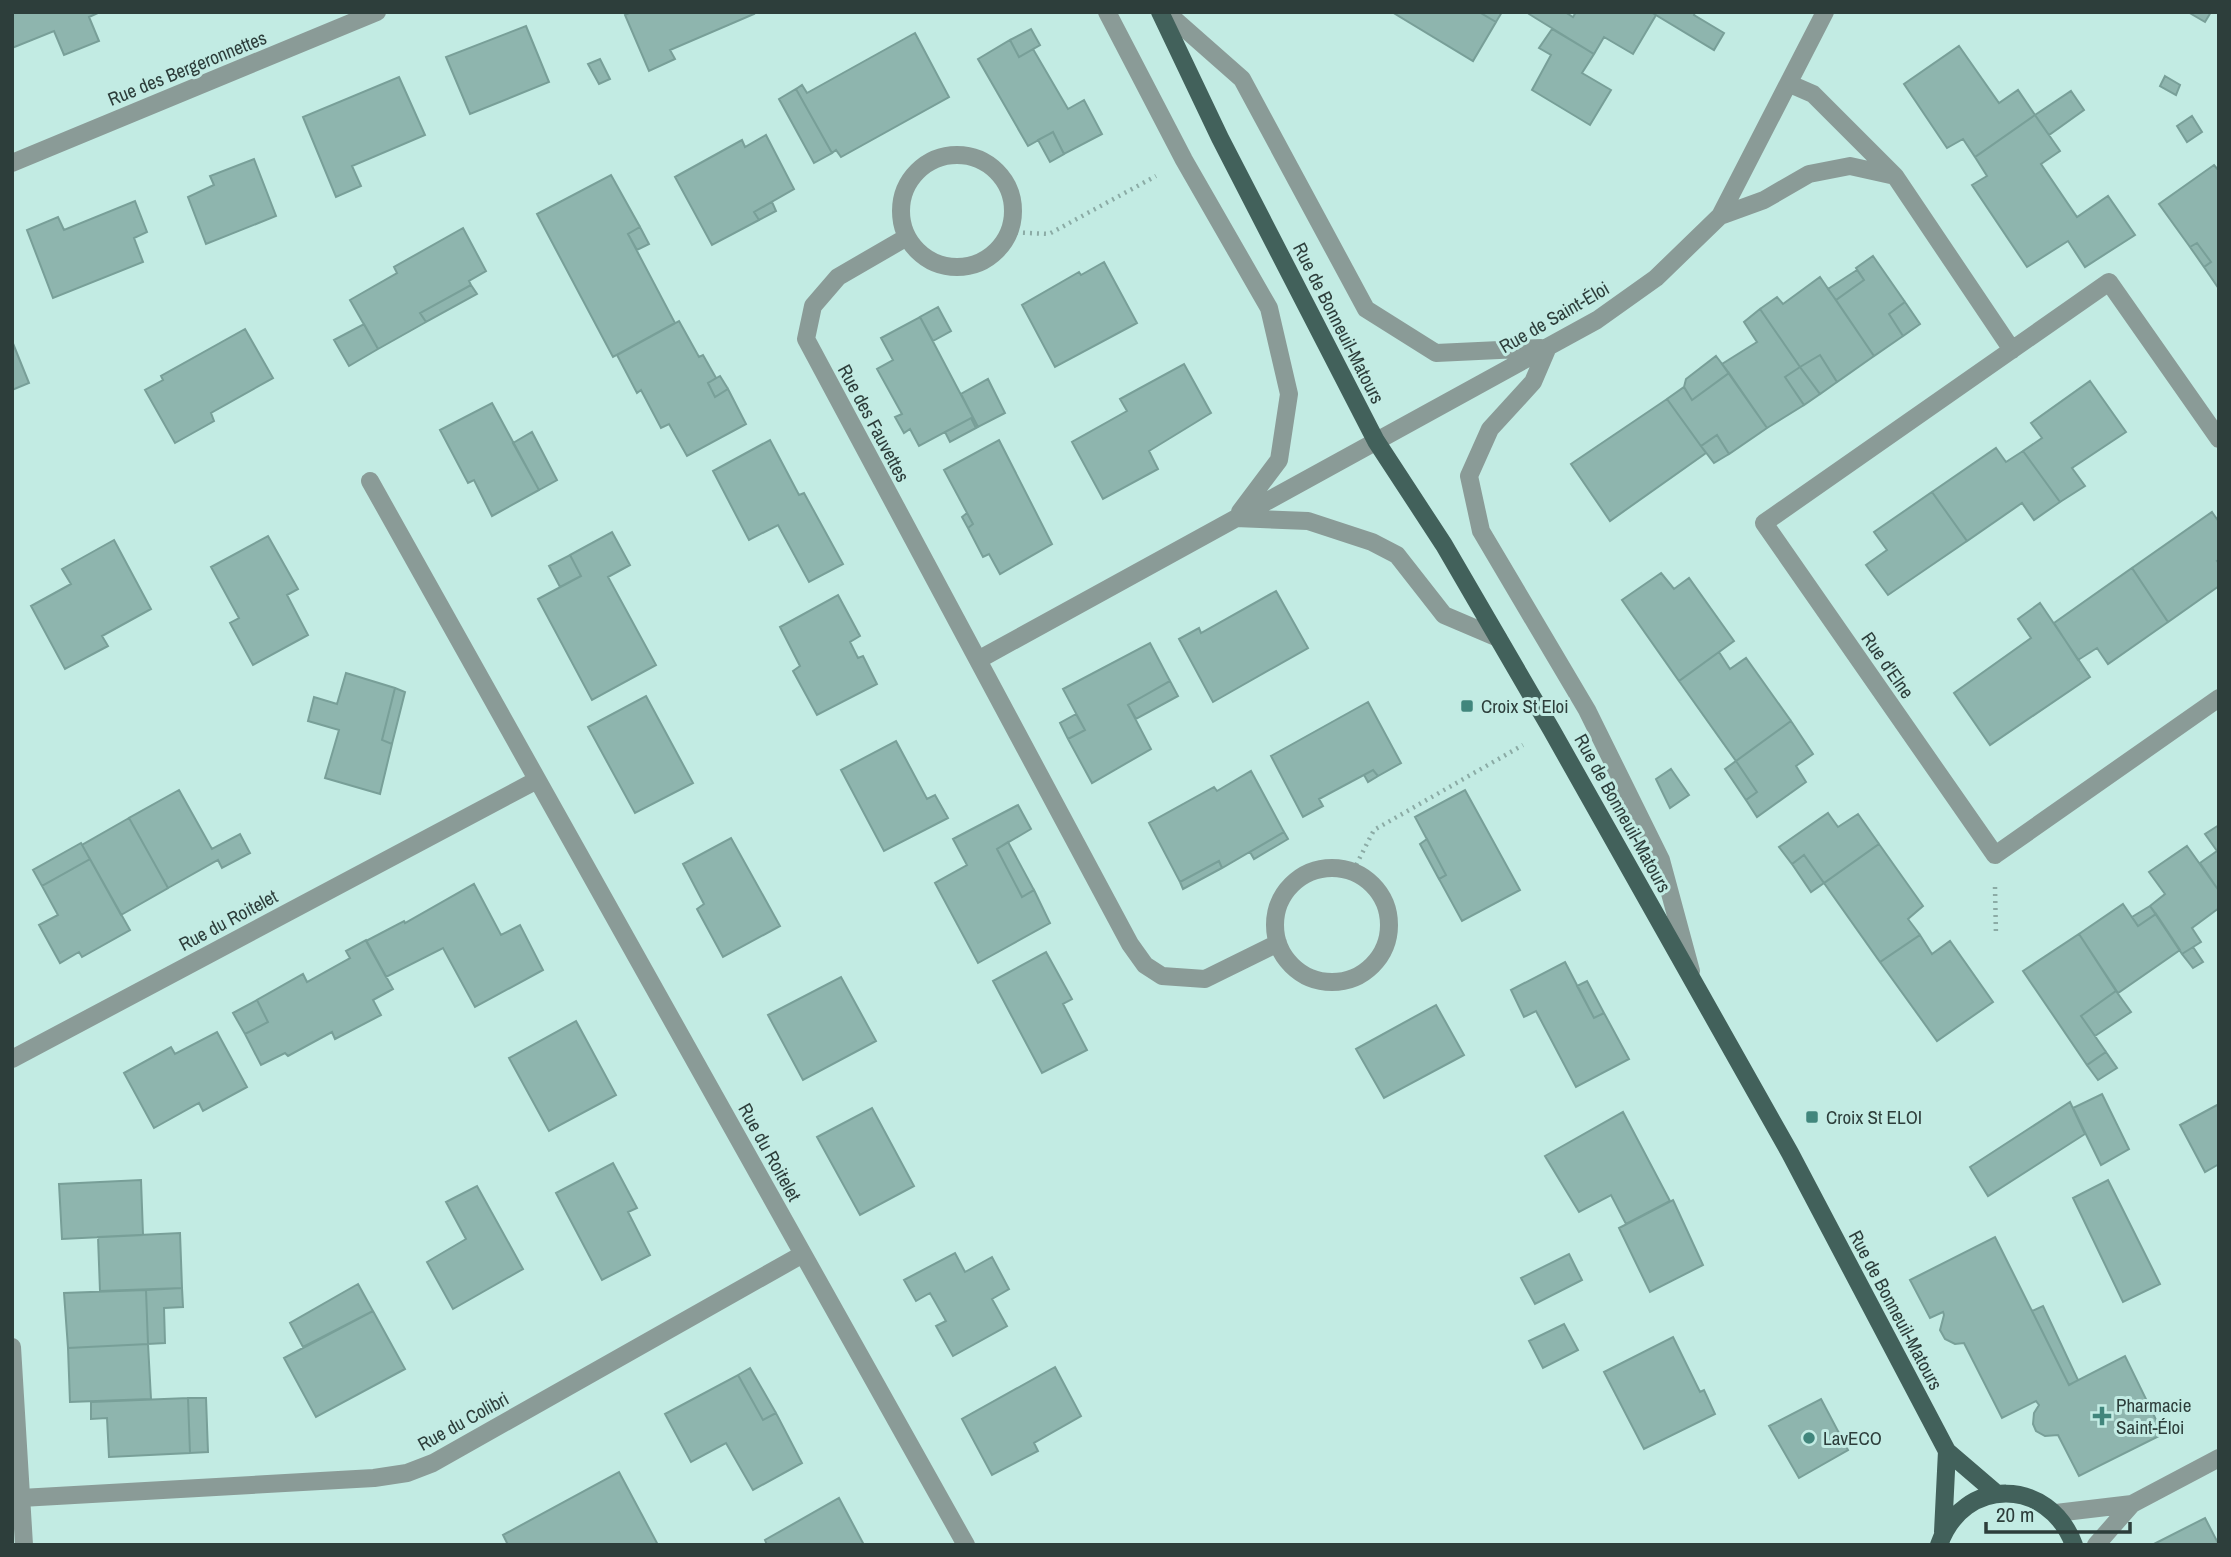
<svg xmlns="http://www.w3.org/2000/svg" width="2231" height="1557" viewBox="0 0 2231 1557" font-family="'Archivo Narrow',sans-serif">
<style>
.building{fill:#8eb5ae;stroke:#789f98;stroke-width:2}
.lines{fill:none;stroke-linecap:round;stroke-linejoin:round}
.path{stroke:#8baba5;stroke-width:4.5;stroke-dasharray:2 5;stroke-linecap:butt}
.minor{stroke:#8a9b97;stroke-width:18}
.major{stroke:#42615b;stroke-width:18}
.poi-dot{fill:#41867c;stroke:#c2ebe3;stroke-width:2.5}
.labels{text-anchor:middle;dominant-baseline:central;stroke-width:6;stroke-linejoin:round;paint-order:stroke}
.street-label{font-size:19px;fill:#2d3e3b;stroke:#c2ebe3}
.poi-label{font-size:19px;fill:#2d3e3b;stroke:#c2ebe3;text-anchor:start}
</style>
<rect width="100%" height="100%" fill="#c2ebe3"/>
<path class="building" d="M12 12H100L89 17 99 41 64 55 54 31 12 48Z
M631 12H753L754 14 670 50 675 59 649 71 625 15Z
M1392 12H1479L1496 22 1473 61Z
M1479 12H1502L1496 22Z
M1530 12H1565L1573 17 1576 12H1651L1656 15 1633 54 1604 37 1594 54 1529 14Z
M1651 12H1695L1694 15 1724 33 1714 50Z
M2188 12H2211L2205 22Z
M526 26 549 82 470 114 446 57Z
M1031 29 1040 45 1019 57 1010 40Z
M1552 29 1594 54 1582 73 1611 90 1590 125 1532 90 1551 55 1539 48Z
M915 33 949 97 841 157 836 150 832 153 796 89 802 85 807 93Z
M1010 40 1019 57 1033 49 1068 109 1084 100 1102 134 1064 154 1053 132 1028 146 978 59Z
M1959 46 1999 103 2018 90 2035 115 1975 157 1963 139 1947 148 1904 84Z
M600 59 610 79 599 84 588 64Z
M2165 76 2180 85 2176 95 2160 86Z
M399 77 425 135 352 166 361 186 336 197 303 117Z
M796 89 832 153 814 163 779 99Z
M2071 91 2084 110 2049 135 2035 115Z
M2035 115 2060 151 2041 164 2077 217 2108 196 2135 235 2085 267 2068 241 2027 267 1972 185 1987 176 1975 157Z
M2192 116 2202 132 2187 142 2177 126Z
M1053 132 1064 154 1050 162 1038 140Z
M766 135 794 189 754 212 759 220 712 245 675 177 742 140 745 147Z
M254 159 276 216 206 244 188 197 214 185 210 176Z
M2214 165 2219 171V289L2204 267 2211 262 2197 243 2190 247 2159 204Z
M611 175 640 227 628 234 675 323 613 357 537 214Z
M135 201 147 232 134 238 143 262 53 298 27 230 58 217 64 230Z
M772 202 776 211 759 220 754 212Z
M640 227 649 244 637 250 628 234Z
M463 228 486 271 469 281 471 285 420 313 426 322 378 349 350 300 397 273 394 267Z
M2197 243 2211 262 2204 267 2190 247Z
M1873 256 1905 302 1889 314 1903 336 1874 356 1836 300 1864 280 1856 268Z
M1104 262 1137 323 1055 367 1022 305 1079 272 1081 275Z
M1857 270 1864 280 1836 300 1828 289Z
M1820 277 1874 356 1837 382 1820 355 1800 367 1760 309 1777 297 1783 304Z
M471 285 477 294 426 322 420 313Z
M1905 302 1920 324 1903 336 1889 314Z
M938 307 951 331 933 341 920 317Z
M1760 309 1800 367 1785 377 1804 405 1767 428 1722 364 1757 342 1744 322Z
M920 317 978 427 976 428 971 418 919 446 910 429 904 433 895 417 902 414 877 369 893 360 881 338Z
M679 321 699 357 703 355 716 378 708 383 715 397 728 389 746 424 687 456 669 424 661 428 641 390 637 393 617 355Z
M364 324 378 349 349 366 334 340Z
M245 329 273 378 211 413 214 421 175 443 145 390 163 380 161 376Z
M12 341 29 383 12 390Z
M1820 355 1837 382 1820 394 1800 367Z
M1716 356 1729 373 1692 400 1684 387 1686 379Z
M1184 364 1211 413 1149 451 1158 469 1103 499 1072 442 1127 411 1120 399Z
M1800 367 1820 394 1804 405 1785 377Z
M1729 373 1767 428 1729 454 1717 435 1701 446 1667 399 1684 387 1692 400Z
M720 376 728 389 715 397 708 383Z
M988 379 1005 413 978 427 961 394Z
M2090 381 2126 432 2072 468 2085 486 2060 502 2023 451 2042 438 2031 423Z
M1667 399 1706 453 1610 521 1571 464Z
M492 403 539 490 492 516 474 480 468 483 440 430Z
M971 418 976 428 950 442 945 432Z
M532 432 557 480 539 490 513 443Z
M1717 435 1729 454 1714 463 1701 446Z
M770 440 799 495 804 493 843 564 809 582 778 525 749 540 713 471Z
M999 440 1052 544 1000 574 989 554 983 557 968 528 973 524 944 470Z
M1996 448 2006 462 2023 451 2060 502 2034 520 2022 503 1967 541 1932 492Z
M1932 492 1967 541 1888 595 1866 565 1887 550 1874 532Z
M2212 512 2219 522V560L2217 561 2219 564V586L2168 622 2132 568Z
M967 513 973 524 968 528 962 517Z
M612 532 630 565 608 577 656 665 592 700 538 599 581 576 570 555Z
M268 536 298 589 287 595 308 635 253 665 230 623 239 618 211 567Z
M114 540 151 609 102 636 108 646 65 669 31 606 71 584 62 569Z
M570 555 581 576 560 587 549 566Z
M2132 568 2168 622 2108 664 2097 648 2078 660 2054 623Z
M1661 573 1674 589 1689 578 1734 641 1679 681 1622 600Z
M1276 591 1308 648 1213 702 1179 639 1199 628 1201 633Z
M838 595 860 636 850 642 858 658 863 656 877 684 817 715 793 671 800 666 780 627Z
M2040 603 2090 677 1990 745 1954 693 2031 638 2018 619Z
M1150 643 1170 681 1128 705 1151 749 1092 783 1068 739 1085 730 1063 689Z
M1719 652 1730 669 1746 658 1791 721 1736 761 1679 681Z
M346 673 395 688 382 740 392 744 380 794 325 778 339 730 308 721 314 697 337 704Z
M1170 681 1178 696 1136 719 1128 705Z
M395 688 405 692 392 744 382 740Z
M646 696 693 783 635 813 588 727Z
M1368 702 1401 763 1378 776 1373 770 1319 799 1323 806 1303 817 1271 756Z
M1076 714 1085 730 1068 739 1060 723Z
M1791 721 1813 754 1796 766 1806 782 1757 817 1746 800 1757 792 1736 761Z
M896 741 927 799 935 795 948 818 884 851 841 770Z
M1736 761 1757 792 1746 800 1725 769Z
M1671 769 1689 795 1670 808 1656 779Z
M1373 770 1378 776 1368 782 1364 775Z
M1251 771 1284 832 1222 868 1219 861 1180 882 1149 823 1214 787 1217 791Z
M179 790 212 849 240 834 250 853 222 868 218 860 168 888 129 818Z
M1465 790 1520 890 1462 921 1439 879 1446 875 1415 817Z
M1018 805 1031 829 997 849 1022 897 1034 890 1050 923 978 963 935 883 967 865 953 839Z
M1828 813 1838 827 1858 814 1879 844 1824 883 1804 855 1792 864 1779 847Z
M129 818 168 888 121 915 82 845Z
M2219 825V891L2200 863 2217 851 2205 834Z
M1284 832 1288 839 1254 859 1250 852Z
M731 838 780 926 723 957 697 909 704 904 683 864Z
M1427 839 1446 875 1439 879 1420 844Z
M1008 842 1034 890 1022 897 997 849Z
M81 843 90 859 42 886 33 870Z
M1879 844 1923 906 1908 919 1920 935 1880 962 1824 883Z
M2187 846 2219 891V908L2192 928 2201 942 2182 954 2150 906 2165 894 2149 872Z
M1804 855 1824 883 1811 892 1792 864Z
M90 859 130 930 82 957 79 952 60 963 39 925 58 915 42 886Z
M1219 861 1222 868 1183 889 1180 882Z
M474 884 501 935 520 925 543 970 475 1007 443 948 386 977 366 941 404 921 405 923Z
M2123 904 2138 926 2156 914 2180 950 2118 993 2079 934Z
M2150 906 2156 914 2138 926 2132 917Z
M2079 934 2116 991 2081 1016 2106 1052 2087 1065 2023 971Z
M1920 935 1932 954 1950 941 1993 1002 1937 1041 1880 962Z
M366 940 393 989 373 1000 381 1015 335 1039 332 1032 288 1056 285 1053 261 1065 245 1034 268 1022 257 1000 303 974 307 982 350 958 346 951Z
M2193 947 2203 962 2193 968 2182 954Z
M1046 952 1072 999 1063 1004 1087 1050 1042 1073 993 981Z
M1565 962 1594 1018 1604 1013 1629 1059 1576 1087 1536 1011 1524 1017 1511 990Z
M841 977 876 1041 803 1080 768 1015Z
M1587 981 1604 1013 1594 1018 1577 986Z
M2116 991 2131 1012 2095 1036 2081 1016Z
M257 1000 268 1022 245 1034 233 1013Z
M1436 1005 1464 1055 1384 1098 1356 1049Z
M576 1021 616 1095 549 1131 509 1058Z
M217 1032 247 1087 203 1111 199 1103 154 1128 124 1073 171 1047 175 1054Z
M2106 1052 2117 1068 2098 1080 2087 1065Z
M2102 1094 2129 1149 2101 1165 2073 1108Z
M2070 1102 2085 1134 1988 1196 1970 1167Z
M2219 1104V1164L2205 1172 2180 1125Z
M872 1108 914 1186 860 1215 817 1137Z
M1623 1112 1670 1201 1626 1224 1611 1195 1579 1212 1545 1156Z
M613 1163 637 1208 628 1212 650 1255 602 1280 556 1193Z
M141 1180 143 1235 62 1239 59 1184Z
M2108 1180 2160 1284 2123 1302 2073 1198Z
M477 1186 523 1269 453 1309 427 1262 466 1239 446 1202Z
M1673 1200 1703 1265 1650 1292 1619 1228Z
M180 1233 182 1288 100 1291 98 1237Z
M1995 1237 2069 1385 2125 1356 2163 1434 2079 1476 2058 1435 2045 1436 2036 1431 2033 1424 2034 1413 2039 1405 2036 1401 2002 1418 1964 1343 1955 1344 1945 1339 1940 1330 1944 1315 1943 1312 1930 1318 1910 1280Z
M955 1253 965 1272 992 1257 1009 1289 992 1299 1007 1326 953 1356 936 1326 946 1321 930 1293 916 1301 904 1280Z
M1569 1254 1582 1280 1535 1304 1521 1278Z
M358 1284 373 1311 303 1347 290 1323Z
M182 1288 183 1307 164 1308 165 1343 148 1344 146 1290Z
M146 1290 148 1344 68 1348 64 1293Z
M2043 1306 2078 1380 2069 1385 2032 1311Z
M373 1311 405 1369 316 1417 284 1358Z
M1564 1324 1578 1350 1543 1368 1529 1341Z
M1673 1337 1700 1392 1704 1390 1715 1414 1644 1449 1604 1372Z
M148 1344 151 1399 70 1402 68 1348Z
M1055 1367 1081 1416 1034 1443 1038 1451 992 1475 962 1419Z
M750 1368 776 1413 763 1420 738 1375Z
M738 1375 763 1420 776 1413 802 1463 753 1490 726 1443 691 1462 665 1414Z
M188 1398H206L208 1452 190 1453Z
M188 1398 190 1453 109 1457 107 1418 91 1419V1402Z
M1821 1399 1848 1450 1799 1478 1769 1426Z
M619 1472 658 1545H508L503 1535Z
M839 1498 864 1545H767L765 1540Z
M2205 1518 2219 1545H2152Z"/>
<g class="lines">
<path class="path" d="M1009 232 1049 234 1156 176
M1353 871 1374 830 1523 745
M1995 887 1996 936"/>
<path class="minor" d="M1107 12 1184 160 1269 308 1289 394 1279 460 1240 512
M1166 12 1242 79 1366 309 1436 353 1541 348
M1790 84 1813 94 1895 176 2012 350
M901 211a56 56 0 1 1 112 0a56 56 0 1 1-112 0Z
M12 163 377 12
M1720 216 1764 200 1809 174 1850 166 1895 176
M907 237 838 277 813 306 806 339 1130 944 1145 965 1162 976 1205 979 1278 943
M1548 347 1533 382 1490 429 1469 476 1481 531 1587 710 1661 860 1691 971
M2219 439 2109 282 1764 523 1995 855 2219 698
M370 481 966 1545
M1236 518 1308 521 1372 542 1397 555 1444 615 1498 638
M978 660 1597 320 1656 278 1720 216 1825 12
M1275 925a57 57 0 1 1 114 0a57 57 0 1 1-114 0Z
M12 1059 537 780
M12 1347 24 1545
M21 1498 374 1478 407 1473 433 1463 803 1254
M2056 1513 2132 1504 2219 1458
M2096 1545 2132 1504"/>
<path class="major" d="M1160 12 1220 138 1376 441 1444 545 1551 729 1790 1153 1947 1451 1996 1493
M1943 1532 1947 1451
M1939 1545C1963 1476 2049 1477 2074 1545"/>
</g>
<g class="poi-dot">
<rect x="1460" y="699" width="14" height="14" rx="3.5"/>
<rect x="1805" y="1110" width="14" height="14" rx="3.5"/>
<path d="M2098.5 1405.5h7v7h7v7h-7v7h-7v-7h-7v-7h7z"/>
<circle cx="1809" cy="1438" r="7"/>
</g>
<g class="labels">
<g class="street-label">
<text transform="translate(187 68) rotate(-22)">Rue des Bergeronnettes</text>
<text transform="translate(1554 317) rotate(-30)">Rue de Saint-Éloi</text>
<text transform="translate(1339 323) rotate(63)">Rue de Bonneuil-Matours</text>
<text transform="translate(874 423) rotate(62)">Rue des Fauvettes</text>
<text transform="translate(1888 665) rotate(55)">Rue d'Elne</text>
<text transform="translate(1623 813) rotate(61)">Rue de Bonneuil-Matours</text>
<text transform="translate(228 920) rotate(-28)">Rue du Roitelet</text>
<text transform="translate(770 1152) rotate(61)">Rue du Roitelet</text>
<text transform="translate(1896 1310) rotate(62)">Rue de Bonneuil-Matours</text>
<text transform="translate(463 1421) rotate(-29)">Rue du Colibri</text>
</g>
<g class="poi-label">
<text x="1481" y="706">Croix St Eloi</text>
<text x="1826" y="1117">Croix St ELOI</text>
<text x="2116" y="1405">Pharmacie<tspan x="2116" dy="22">Saint-Éloi</tspan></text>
<text x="1823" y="1438">LavECO</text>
</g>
</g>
<rect width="2231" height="1557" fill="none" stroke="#2d3e3b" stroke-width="28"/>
<path d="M1986 1522v10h144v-10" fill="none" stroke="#2d3e3b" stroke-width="3.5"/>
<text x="1996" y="1522" font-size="21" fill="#2d3e3b" stroke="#c2ebe3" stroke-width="5" paint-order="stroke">20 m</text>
</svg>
